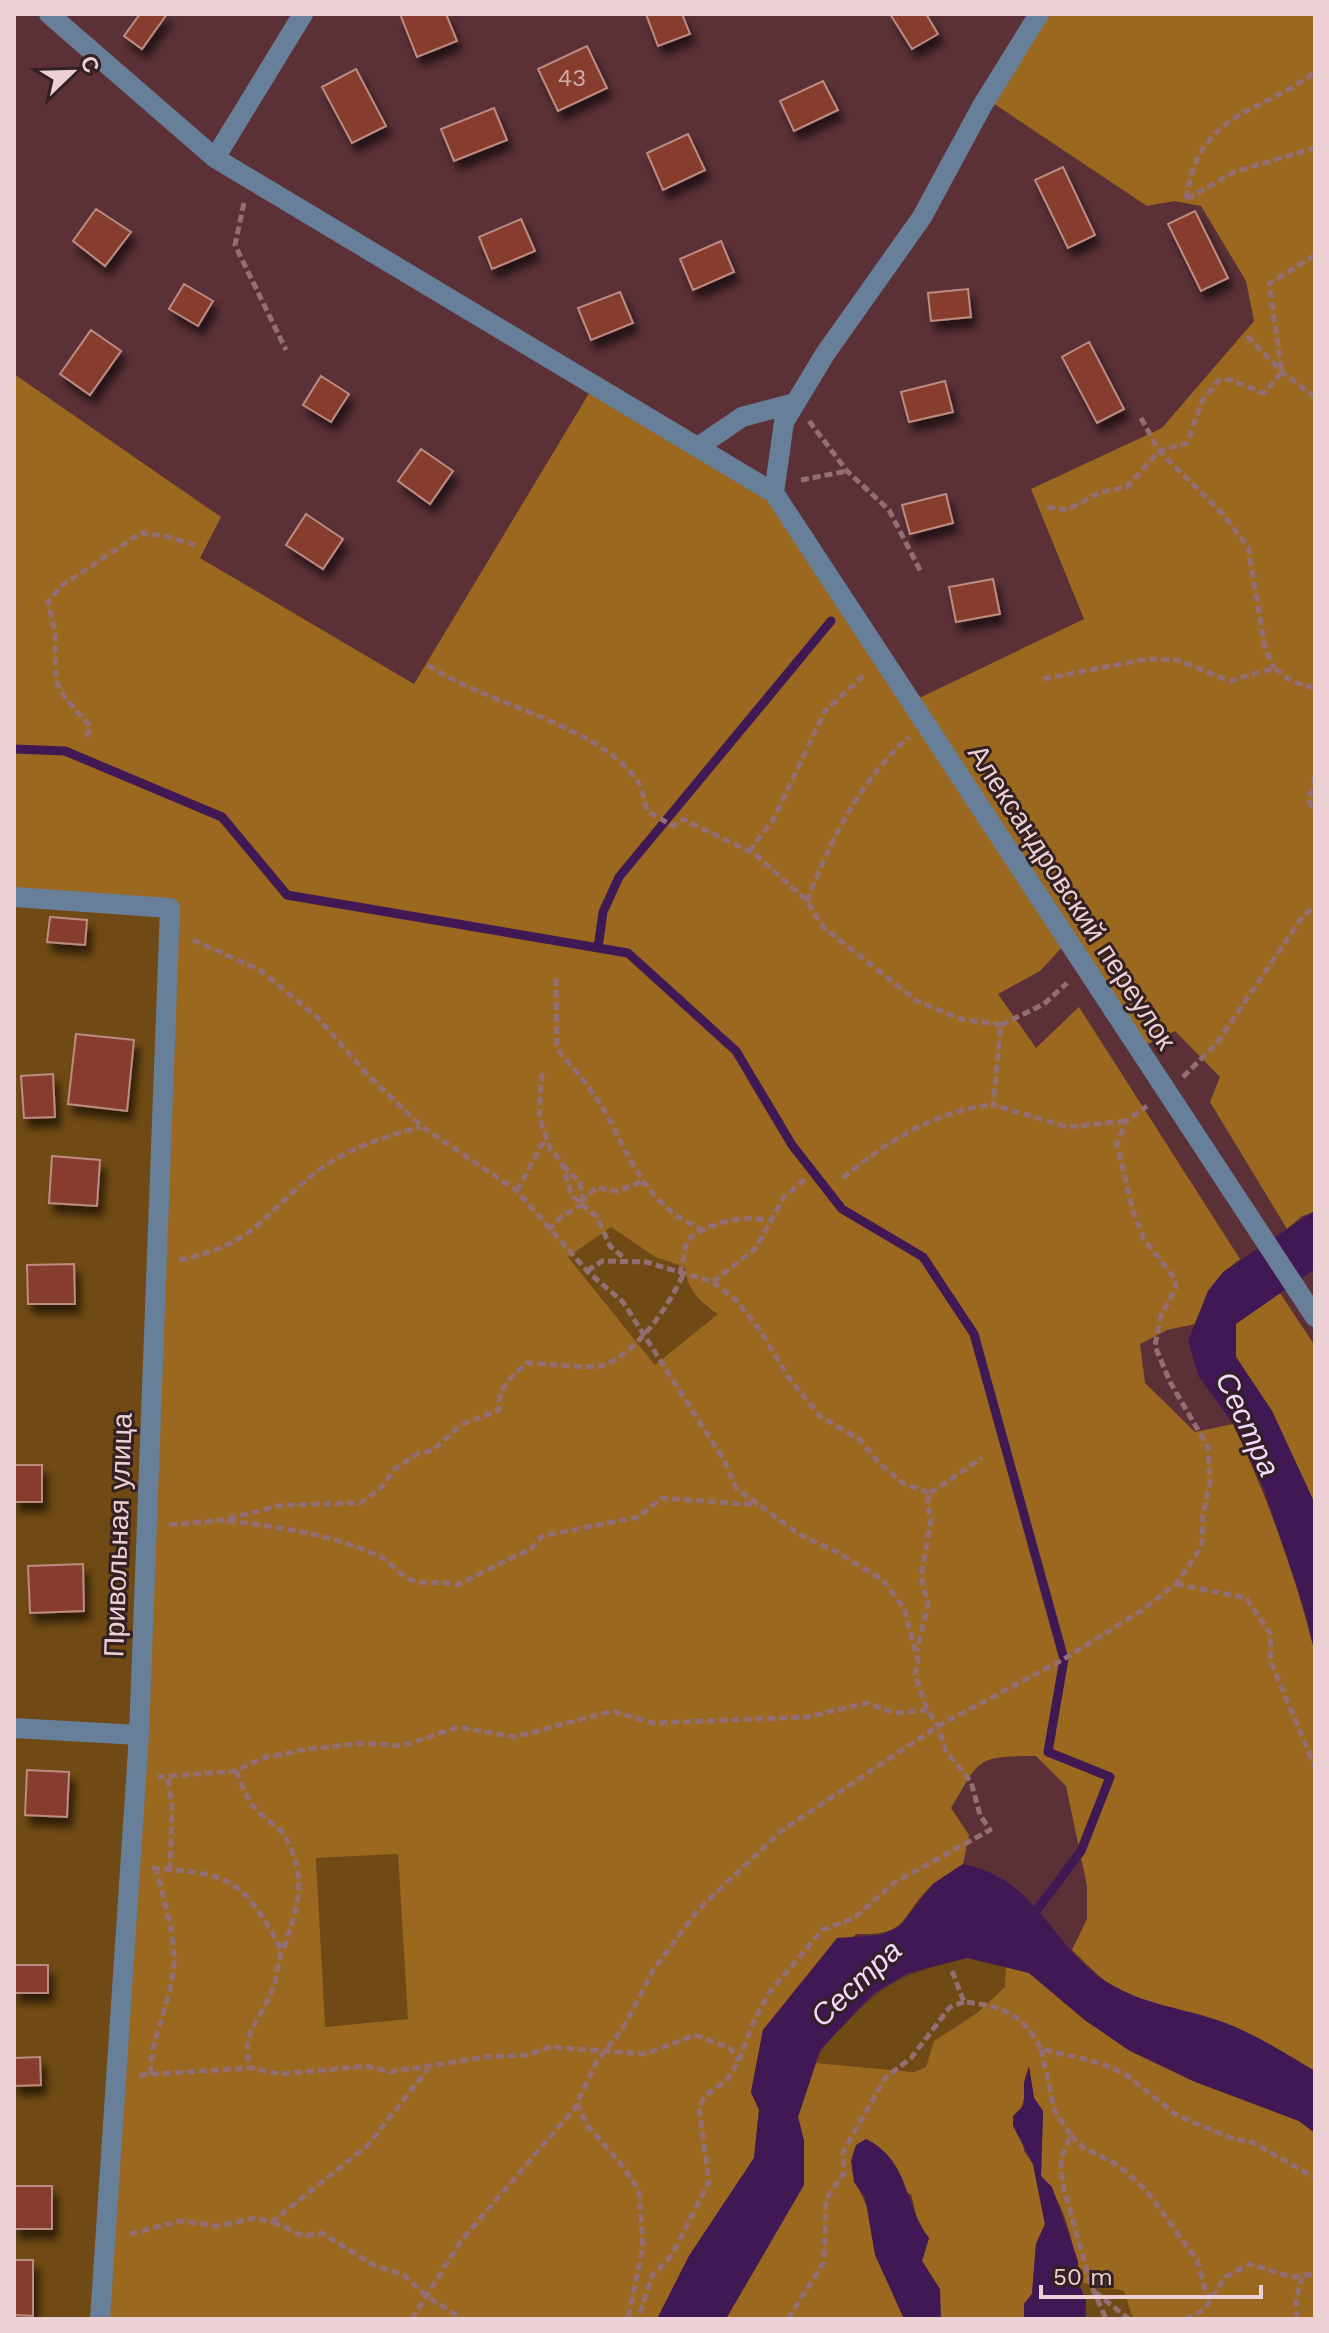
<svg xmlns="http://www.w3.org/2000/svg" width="1329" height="2333" viewBox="0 0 1329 2333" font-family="'Work Sans',sans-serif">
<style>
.green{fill:#704a14}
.forest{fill:#9a681f;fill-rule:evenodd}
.water{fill:#401954}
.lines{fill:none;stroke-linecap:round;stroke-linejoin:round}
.stream{stroke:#401954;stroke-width:9}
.building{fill:#873c2f;stroke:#bc8b81;stroke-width:2;filter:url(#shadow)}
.path{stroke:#936e73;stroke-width:5;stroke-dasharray:8 4;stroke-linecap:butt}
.minor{stroke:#687f99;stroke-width:20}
.labels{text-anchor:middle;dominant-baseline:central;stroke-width:6;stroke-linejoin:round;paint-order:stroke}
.number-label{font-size:24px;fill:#d3abaa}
.street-label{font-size:28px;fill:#ecd0d3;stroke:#332022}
.water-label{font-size:30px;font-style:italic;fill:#f0daff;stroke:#332022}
</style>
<defs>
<filter id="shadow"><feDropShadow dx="5" dy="9" stdDeviation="4" flood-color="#0009"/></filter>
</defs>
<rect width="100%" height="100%" fill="#5b3137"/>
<path class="green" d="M14 895 170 908 100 2319H14Z
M611 1227 655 1257 685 1267 719 1314 655 1365 567 1257Z
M398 1854 409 2019 324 2027 316 1858Z
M967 1958 1006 1967V1986L977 2013 934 2041 926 2067 914 2072 816 2063C822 2046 833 2036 845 2024 888 1979 908 1973 967 1958Z
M1078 2282 1125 2291 1132 2316 1137 2319H1085L1087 2314Z"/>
<path class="forest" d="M1039 14H1315V1212L1302 1216 1287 1229 1210 1102 1220 1077 1175 1031 1137 1049 1067 942 1040 971 998 994 1036 1048 1079 1007 1240 1259C1215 1278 1206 1296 1195 1324L1167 1330 1140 1344 1145 1383 1195 1432 1233 1424C1268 1498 1295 1574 1315 1653V2071L1223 2023 1145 2002 1105 1982 1072 1950 1087 1919V1886L1066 1786 1036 1756C975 1756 980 1759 951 1808L969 1835 963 1864C953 1871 940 1878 931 1886 899 1917 910 1936 856 1934L763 2030 751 2092 759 2110 754 2158 689 2256 657 2319H100L170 909 14 895V374L221 517 200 558 414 684 594 385 789 515 913 701 1084 619 1031 489 1162 428 1254 321 1246 281 1201 206 1174 201 1147 206 987 99ZM611 1227 655 1257 685 1267C687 1290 699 1301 718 1314L655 1365 568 1257ZM398 1854 408 2019 325 2027 316 1858Z
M1280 1293 1315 1346V1504L1272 1411 1236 1357V1323Z
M1006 1967 1029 1973 1086 2021 1193 2081 1299 2121 1315 2133V2319H1137L1132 2316 1124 2291 1078 2282C1078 2253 1062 2196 1041 2176L1043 2111 1034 2098 1029 2069C1023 2083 1027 2100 1019 2112L1024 2151 1033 2164 1045 2224 1036 2244 1032 2294 1024 2304V2319H941L928 2270 922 2261 929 2238 918 2223 911 2194 854 2182C876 2212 884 2279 904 2319H726L804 2141 798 2117 816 2063 914 2072 926 2067 934 2041 977 2013 1005 1987Z"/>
<path class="water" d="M1314 1211 1315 1269 1236 1324V1357L1272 1411 1315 1504V1653L1303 1605 1262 1484 1233 1424 1199 1377 1188 1341 1208 1291 1223 1272Z
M963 1864C1040 1880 1049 1945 1107 1982 1143 2005 1184 2008 1223 2022 1255 2034 1286 2054 1315 2071V2133L1299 2121 1193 2081 1130 2051 1086 2021 1029 1973 967 1958 908 1973 874 1993 820 2050 798 2117 804 2141V2185L726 2319H657L689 2256 754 2158 759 2110 751 2092 763 2030 837 1938 881 1935 900 1926 933 1884Z
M1029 2066 1034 2098 1043 2111 1041 2176 1052 2187 1078 2261V2282L1086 2300 1085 2319H1024V2304L1032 2294 1036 2244 1045 2224 1033 2164 1013 2126V2116L1024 2105V2082Z
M866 2139C910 2161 903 2203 929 2238L922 2261 940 2289 941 2319H904L875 2255 865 2197 854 2182 851 2161 856 2145Z"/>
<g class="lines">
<path class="stream" d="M14 749 65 751 222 817 287 895 628 953 736 1051 792 1145 842 1209 923 1257 974 1334 1064 1659 1048 1752 1110 1777 1081 1851 1031 1918
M598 948 603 912 619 877 831 621"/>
</g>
<path class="building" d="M140 14H167L142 49 124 36Z
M400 14H446L457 41 417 57Z
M646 14H682L690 34 658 46Z
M890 14H926L938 34 912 49Z
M587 46 607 88 558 111 538 69Z
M356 69 386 126 352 143 322 87Z
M823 81 838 110 794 131 780 101Z
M494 108 507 140 454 161 441 129Z
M688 134 705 170 663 190 647 153Z
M1063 167 1095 235 1068 248 1035 180Z
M96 209 131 232 105 266 73 241Z
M1195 211 1228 278 1201 291 1168 224Z
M521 219 535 251 492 269 479 237Z
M721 241 734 272 693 290 680 259Z
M184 284 213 301 198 326 169 309Z
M968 289 971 317 931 321 928 293Z
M620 292 633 323 591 340 578 308Z
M91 330 121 351 90 395 60 374Z
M1089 342 1124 409 1097 423 1062 357Z
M321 376 349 394 331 422 303 405Z
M945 381 953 412 909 422 901 392Z
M421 449 453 471 430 504 398 481Z
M946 494 953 523 910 534 902 505Z
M306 514 343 539 323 569 286 545Z
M993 579 1000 614 956 622 949 587Z
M50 917 87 920 85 945 47 942Z
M76 1034 134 1040 127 1111 68 1104Z
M53 1074 55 1117 24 1118 21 1076Z
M52 1156 100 1160 97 1206 49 1203Z
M74 1264 75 1304H28L27 1265Z
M14 1465H42V1502H14Z
M83 1564 84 1611 30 1613 28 1566Z
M27 1770 69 1772 67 1817 25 1815Z
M14 1965H48V1993H14Z
M40 2057 41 2085 14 2086V2058Z
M14 2186H52V2229H14Z
M14 2260H33V2316L14 2315Z"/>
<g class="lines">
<path class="path" d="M1314 14 1315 17
M1186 199C1200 110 1255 117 1315 72
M1187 199 1234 172 1315 148
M244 203 235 245 286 350
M1247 336 1282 372 1315 397
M1141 418 1159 451 1222 513 1248 547 1265 648 1274 668
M809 421 847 471 889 510 922 574
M801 480 847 471
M1047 507 1067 510 1101 492 1127 487 1159 451 1187 443 1203 399 1219 380H1231L1264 393 1282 372 1269 284 1315 255
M428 665C482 703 601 725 638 782 643 790 644 802 647 811L673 826 683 819 755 854 807 901 823 927 917 1001 961 1019 1001 1025 993 1105 1068 1127 1126 1121
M1043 679 1147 659 1177 660 1230 681 1274 668 1293 682 1315 688
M87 737 90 726 66 699 56 681 55 632 48 602 61 586 141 533 165 536 195 545
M1315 777 1309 801 1315 813
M749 851 773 820 825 711 865 674
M807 901C830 841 860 780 909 737
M193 940 260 970 318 1018 367 1074 421 1126 517 1191 587 1271 623 1302 724 1460 736 1488 800 1535 837 1552 883 1580 904 1608 918 1661 915 1674 927 1710 938 1726 946 1751 971 1782 980 1815 990 1830 894 1883 854 1918 822 1930 769 1993 753 2023 739 2061 727 2080 706 2095 699 2107 709 2182 672 2255 652 2276 638 2319
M556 978 557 1045 561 1054C579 1074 596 1095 609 1119 632 1164 651 1208 701 1229
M1001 1025 1044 1004 1067 983
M542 1073 539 1117 551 1151 561 1160 572 1196 597 1217 610 1246 625 1259
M1183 1077 1217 1043 1303 916 1315 906
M563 1165 580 1182 583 1199
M843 1178C885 1143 936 1110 993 1105
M517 1191 545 1139
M580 1202 596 1188 618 1191 641 1182
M548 1230 562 1216 584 1204
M179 1260C253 1244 257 1222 310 1177 342 1150 381 1138 420 1127
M587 1271 602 1261 646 1262 713 1282 737 1301 762 1333 788 1377 821 1417 859 1439 880 1464 904 1484 930 1493 927 1505 931 1519 921 1577 928 1605 917 1651
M680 1274 687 1240C708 1224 742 1213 769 1221
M713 1282 755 1249 784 1197 808 1177
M930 1493 982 1458
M228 1521C280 1527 331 1534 379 1556 391 1562 402 1578 414 1581 428 1585 443 1580 457 1585L532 1548 542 1536 638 1517 662 1498 758 1505
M169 1525 223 1520 283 1505 360 1503 380 1489 395 1469 417 1454 433 1450 461 1425 499 1410C498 1387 510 1378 527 1363 541 1363 592 1369 601 1366 637 1354 668 1307 683 1275
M1176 1584 1246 1598 1271 1635 1270 1660 1315 1767
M236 1771C251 1808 251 1806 280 1830 285 1834 287 1841 290 1846 307 1884 296 1913 283 1950
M157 1777 236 1771 262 1758 308 1749 365 1743 402 1746 458 1727 515 1737 612 1711 653 1723 807 1717 867 1703 895 1713 927 1710
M168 1779 172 1806 170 1869
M152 1868C233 1874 243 1879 282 1951 277 1963 278 1975 273 1987 262 2020 240 2031 250 2067
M952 1971 964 2002C1000 2005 1025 2015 1041 2049L1100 2063 1125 2074 1178 2116 1231 2138 1254 2143 1315 2178
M1041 2049 1055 2112 1071 2135 1061 2158 1062 2182 1091 2285 1106 2319
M151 2074C150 2034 176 1994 174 1954 173 1927 162 1896 157 1869
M139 2075 251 2068 281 2074 366 2066 390 2072 486 2057 528 2055 550 2047 645 2054 695 2035 730 2048 739 2061
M577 2103 587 2125 620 2163 639 2190 643 2247 628 2319
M1071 2135 1084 2148 1118 2165 1146 2190 1197 2260 1206 2292 1212 2299
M273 2222 303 2236 322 2233 375 2266 404 2275 426 2296 463 2319
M130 2234 180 2221 217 2226 255 2218 272 2222 367 2146 428 2069
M1095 2292 1129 2319
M412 2319 461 2241 574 2109 597 2061 623 2028 654 1969 698 1910 781 1831 938 1726 1064 1659 1141 1611 1176 1584 1202 1546 1203 1514 1210 1483 1208 1447 1170 1382 1155 1346 1161 1315 1176 1288 1175 1279 1144 1239 1133 1211 1117 1144 1126 1121 1147 1106
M788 2319 824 2262 826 2199 844 2173 843 2152 885 2078 911 2058 950 2007 964 2002
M1185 2319 1204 2310 1225 2277 1250 2264 1291 2277 1315 2274
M1297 2319 1296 2299 1302 2278"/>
<path class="minor" d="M49 14 215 158 774 493 1315 1317
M215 158 303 14
M698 447 742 417 795 403
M774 493 784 422 825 354 922 217 982 106 1039 14
M14 897 170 908 139 1735 100 2319
M14 1728 139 1735"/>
</g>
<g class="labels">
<g class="number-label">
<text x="572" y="78">43</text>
</g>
<g class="street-label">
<text transform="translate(1072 897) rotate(57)">Александровский переулок</text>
<text transform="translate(118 1535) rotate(-88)">Привольная улица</text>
</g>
<g class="water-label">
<text transform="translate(1248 1424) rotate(65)">Сестра</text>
<text transform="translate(856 1983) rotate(-43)">Сестра</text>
</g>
</g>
<rect width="1329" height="2333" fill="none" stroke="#ecd0d3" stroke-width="32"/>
<g transform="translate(72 72) rotate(67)" stroke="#332022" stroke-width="6" paint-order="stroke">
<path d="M0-6L14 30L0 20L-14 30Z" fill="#ecd0d3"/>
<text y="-12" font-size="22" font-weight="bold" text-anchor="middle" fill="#ecd0d3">С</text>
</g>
<path d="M1041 2285v12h220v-12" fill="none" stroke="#ecd0d3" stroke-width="4"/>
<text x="1053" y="2285" font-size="24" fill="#ecd0d3" stroke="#332022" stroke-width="6" paint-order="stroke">50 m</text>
</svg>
